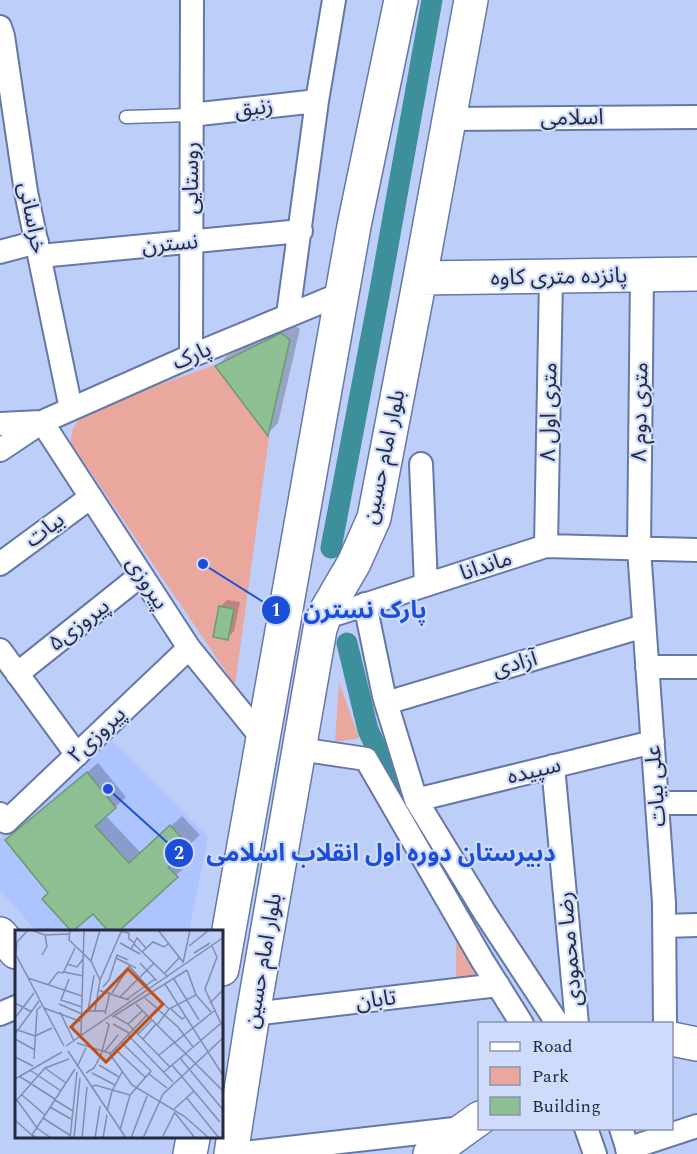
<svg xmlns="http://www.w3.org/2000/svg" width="697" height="1154" viewBox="0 0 697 1154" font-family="Spectral,'Noto Sans Arabic',serif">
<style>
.built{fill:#adc4ff}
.green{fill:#e9a79e}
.shadow{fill:#0003}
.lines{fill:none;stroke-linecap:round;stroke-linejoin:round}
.canal{stroke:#3c8f9b;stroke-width:21}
.building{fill:#8dbf93;stroke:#6c9a71;stroke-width:1.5}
.lane-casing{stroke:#6678a8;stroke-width:15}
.street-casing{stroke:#6678a8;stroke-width:26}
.secondary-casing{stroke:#6678a8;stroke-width:36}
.lane{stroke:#fff;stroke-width:12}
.street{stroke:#fff;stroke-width:22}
.secondary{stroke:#fff;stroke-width:33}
.labels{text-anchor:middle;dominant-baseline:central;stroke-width:4.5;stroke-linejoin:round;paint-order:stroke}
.street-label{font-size:22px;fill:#242b40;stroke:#cedbfb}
.inset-road{fill:none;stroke:#808dae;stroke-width:1.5}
.view{fill:#c15016;fill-opacity:0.15;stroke:#c15016;stroke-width:3}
.inset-edge{fill:none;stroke:#242b40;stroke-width:3}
.leader{fill:none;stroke:#1d4ed8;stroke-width:2}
.callout-dot{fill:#1d4ed8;stroke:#cedbfb;stroke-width:2}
.mark-label{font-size:18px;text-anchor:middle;font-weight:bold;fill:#fff}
.callout-label{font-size:24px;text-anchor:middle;font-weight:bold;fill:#1d4ed8;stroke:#cedbfb;stroke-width:4.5;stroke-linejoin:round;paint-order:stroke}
</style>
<rect width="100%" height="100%" fill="#bdcef8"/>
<path class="built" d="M112 741 208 837 189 932H37L0 890V838Z"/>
<path class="green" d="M214 365 269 437 235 685 71 443C71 435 72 429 77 422 91 406 189 375 214 365Z
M339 682 359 738 335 742Z
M456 937 475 975 456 979Z"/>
<path class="shadow" d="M292 324 300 329 278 423 268 433 217 366 227 356Z
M227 600 240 602 234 631 227 638 220 607Z
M98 763 126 797 106 816 141 853 182 816 200 835 178 855 187 865 116 932H111L93 912 50 893 7 840Z"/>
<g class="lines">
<path class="canal" d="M331 548 380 290 432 0
M347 643 368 730 398 794 402 807"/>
</g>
<path class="building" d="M281 333 290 340 268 436 215 366Z
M219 606 234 609 228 640 213 637Z
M87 772 116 808 95 826 129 863 170 825 190 847 168 867 178 877 118 932H109L93 914 72 932 42 899 48 893 5 840Z"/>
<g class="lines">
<defs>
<path id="lane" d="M126 117 191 115"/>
<path id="street" d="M0 27 3 36 26 192 71 409
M191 115 317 101
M448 119 697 117
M0 252 37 242
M40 256 301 231
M642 276 639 549 664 903 665 1024
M288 315 317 101 334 0
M191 356 192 0
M42 422 189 648 262 738
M0 424 41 422
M0 450 42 422 191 356 343 293
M421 464 426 585
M546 546 551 278
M0 564 91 497
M365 604 384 696 416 800 485 913 558 1024
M324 618 546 546 697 550
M0 650 77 755
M647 667H697
M17 674 141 575
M386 703 644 626
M299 749 366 759 482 960 522 1024
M553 766 577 1024
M416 800 653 742
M657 803H697
M0 814 6 822 189 648
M664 926 697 925
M0 1014 16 1007
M253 1014 498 985
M586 1128 595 1154
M621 1128 629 1154
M627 1149 697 1126
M235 1154 463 1128"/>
<path id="secondary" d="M420 278 697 274
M0 934 16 952
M222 969 354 226 401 0
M672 1039 697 1044
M190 1154 193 1138
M231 1154 253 1014 320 629 326 611 354 563 374 518 420 278 471 0
M430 1154 480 1118"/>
</defs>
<use href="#lane" class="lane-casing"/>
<use href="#street" class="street-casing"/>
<use href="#secondary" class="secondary-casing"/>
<use href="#lane" class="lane"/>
<use href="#street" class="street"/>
<use href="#secondary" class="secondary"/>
</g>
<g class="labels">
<g class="street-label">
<text transform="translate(254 108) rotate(-6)">زنبق</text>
<text transform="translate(572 118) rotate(-1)">اسلامی</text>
<text transform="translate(191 178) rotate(-90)">روستایی</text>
<text transform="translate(32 218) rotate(79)">خراسانی</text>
<text transform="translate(170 244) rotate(-5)">نسترن</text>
<text transform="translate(559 277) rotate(-1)">پانزده متری کاوه</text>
<text transform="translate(192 356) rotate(-23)">پارک</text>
<text transform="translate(549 412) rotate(-89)">۸ متری اول</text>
<text transform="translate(640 412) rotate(-89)">۸ متری دوم</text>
<text transform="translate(384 457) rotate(-78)">بلوار امام حسین</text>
<text transform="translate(45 530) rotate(-37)">بیات</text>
<text transform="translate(486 566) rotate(-18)">ماندانا</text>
<text transform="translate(147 583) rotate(57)">پیروزی</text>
<text transform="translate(79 625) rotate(-38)">پیروزی۵</text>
<text transform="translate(515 664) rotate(-16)">آزادی</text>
<text transform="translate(97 735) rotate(-44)">پیروزی۲</text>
<text transform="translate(534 771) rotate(-14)">سپیده</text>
<text transform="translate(656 786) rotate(-94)">علی بیات</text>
<text transform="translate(570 949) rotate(-95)">رضا محمودی</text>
<text transform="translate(263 961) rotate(-80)">بلوار امام حسین</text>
<text transform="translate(376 1000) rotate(-7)">تابان</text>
</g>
</g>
<g transform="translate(15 930)">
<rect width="208" height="208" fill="#bdcef8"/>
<path class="inset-road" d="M16 0 30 5 54 4M55 0 54 10 76 31 85 50M99 0 114 3V9L120 13M143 0 168 32M105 13 125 24M119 14 153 47M174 16 194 0M197 16 202 27 190 59 209 100M116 19 122 8 131 18M127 22 138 12 149 17 153 14M0 23 49 116M179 23 195 13M1 24 2 12 13 0M27 25 32 16 30 5M101 28 121 38M76 31 85 0M125 33 142 51M168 33 175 0M52 34 62 37 68 29M114 36 133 57M49 42 68 46M150 43 164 28M79 45 73 81H90M13 48 67 66M54 49 46 70 67 77M159 49 184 90M150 54 209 147M33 55 43 42 48 43 60 18M88 57 94 50 102 25 113 30M83 60 114 70M97 63 115 35M137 63 154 79M181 65 196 82M105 67 139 33M130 68 163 97 178 117M112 69 140 49M0 73 17 82M195 73 209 59M44 74 67 84M121 74 209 162M29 78 67 92M156 79 167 89 170 87M80 81 85 50 106 2M45 82 59 111M90 84 95 62M99 86 113 94 155 137M97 87 172 40M0 88 19 63M98 94 114 103M113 94 127 81M142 95 154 79 181 65 172 40M0 99 20 106M0 104 24 71M123 104 137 90M113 105 158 152M20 106 37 98M66 106 69 0M0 109 20 120M128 109 141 94M106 112 136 141 115 165M62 113 94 123 117 155 169 186 194 208M51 116 209 7M100 119 131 148M53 121 111 208M90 121 103 105M95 124 132 85M144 125 199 81M0 127 18 136M165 128 209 181M19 129 22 80 26 76M84 135 104 147M157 135 205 192M62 137 71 118M30 138 51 153M15 140 46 161M149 142 205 94M71 143 79 138 86 125 94 95 91 92M77 143 100 155M134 144 152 158M4 146 40 169M0 149 47 122M76 157 80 155 115 165 105 200M7 165 30 185M171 167 204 208M2 170 22 198 36 208M40 170 58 181M0 172 30 138 54 129M35 177 56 189M158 180 179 161M92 181 97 161 107 142M160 183 180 208M28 188 56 206M0 190 20 208M23 208 17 205 60 139M55 208 62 142M59 208 65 148M67 208 72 157M80 208 85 176M88 208 92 185M116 208 132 166M128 208 148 164 209 107M147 208 160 182"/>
<path class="view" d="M113 39 148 74 91 132 56 97Z"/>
<rect width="208" height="208" class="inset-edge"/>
</g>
<path class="leader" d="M203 564L276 610M108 789L179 853"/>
<g class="callout-dot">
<circle cx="203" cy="564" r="6"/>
<circle cx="108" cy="789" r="6"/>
<circle cx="276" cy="610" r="15"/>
<circle cx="179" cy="853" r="15"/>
</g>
<g class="mark-label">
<text x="276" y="616">1</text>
<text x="179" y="859">2</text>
</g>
<g class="callout-label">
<text x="365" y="618">پارک نسترن</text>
<text x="381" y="861">دبیرستان دوره اول انقلاب اسلامی</text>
</g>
<rect x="478" y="1022" width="195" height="108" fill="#cedbfb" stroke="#8a95b0" stroke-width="1.5"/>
<rect x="490" y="1042" width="30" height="9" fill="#ffffff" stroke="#8a95b0" stroke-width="1.5"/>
<text x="532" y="1052" font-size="18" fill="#242b40">Road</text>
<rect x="490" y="1067" width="30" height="18" fill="#e9a79e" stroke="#8a95b0" stroke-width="1.5"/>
<text x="532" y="1082" font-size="18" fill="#242b40">Park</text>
<rect x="490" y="1097" width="30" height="18" fill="#8dbf93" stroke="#8a95b0" stroke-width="1.5"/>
<text x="532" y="1112" font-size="18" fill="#242b40">Building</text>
</svg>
